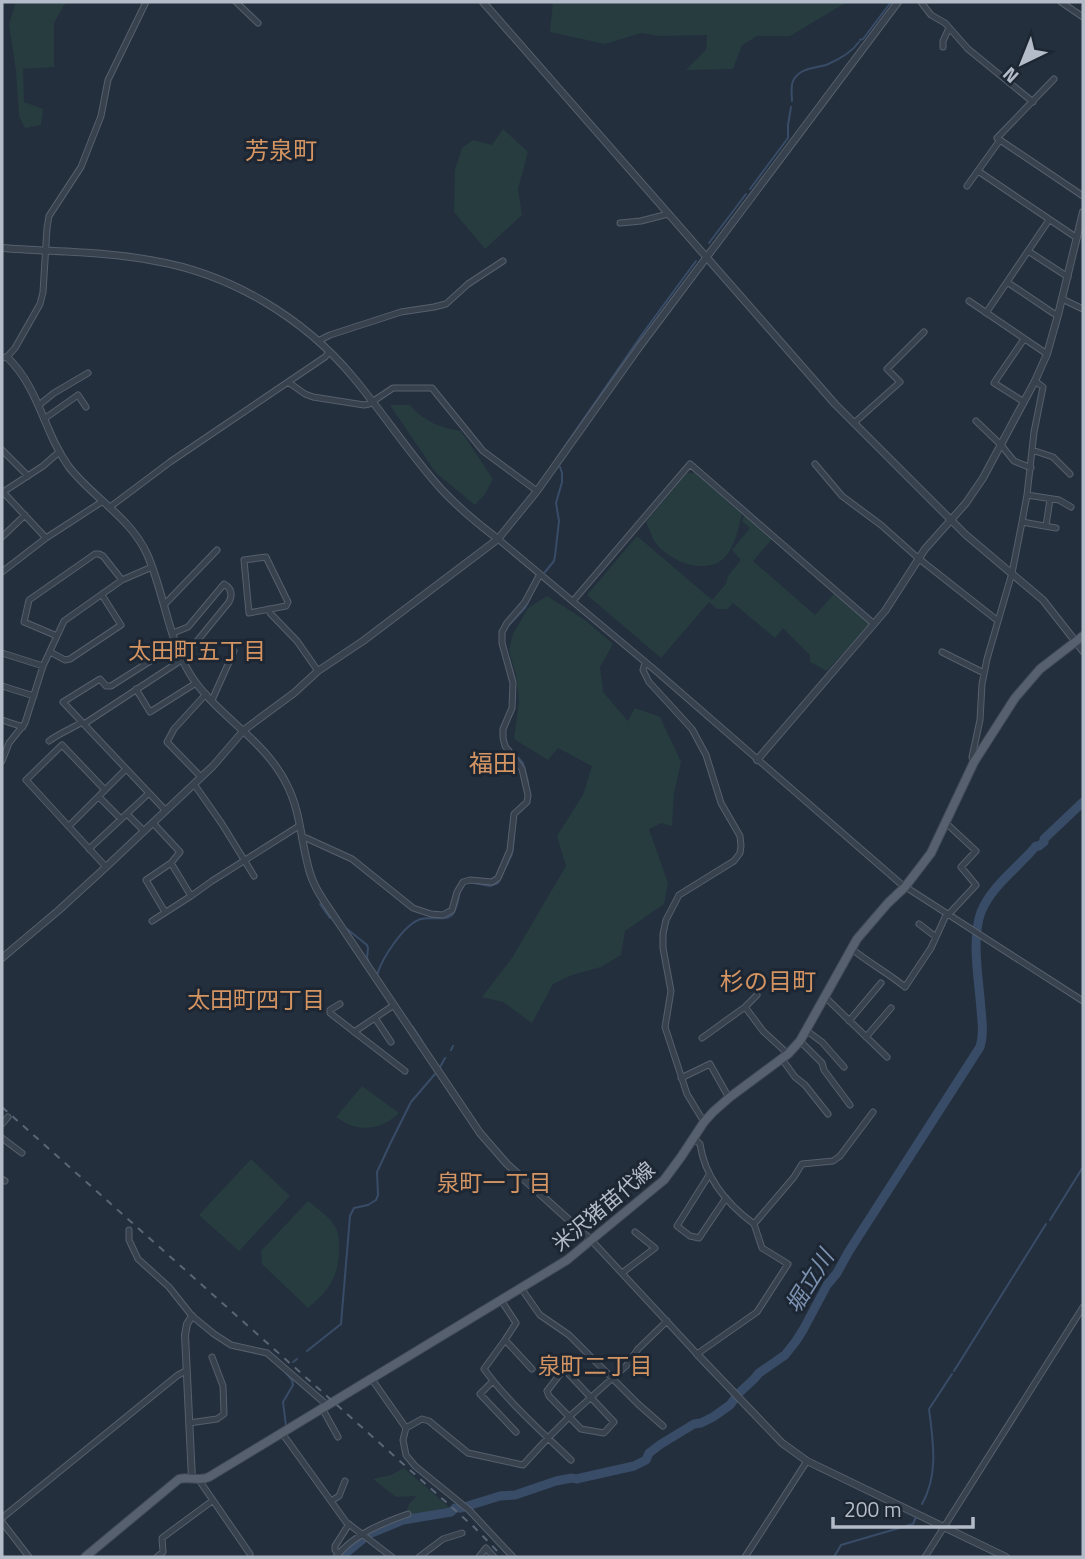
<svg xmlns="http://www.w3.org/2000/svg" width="1085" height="1559" viewBox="0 0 1085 1559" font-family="'Titillium Web','Noto Sans JP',sans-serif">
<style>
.green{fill:#263c3f}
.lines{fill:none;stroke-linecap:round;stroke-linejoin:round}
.stream{stroke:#394c67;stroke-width:2}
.river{stroke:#394c67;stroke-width:9}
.minor-casing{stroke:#565f6c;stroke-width:7}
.tertiary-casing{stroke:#565f6c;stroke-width:8}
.primary-casing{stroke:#414a57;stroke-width:10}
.minor{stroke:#38414e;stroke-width:5}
.tertiary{stroke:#38414e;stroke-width:6}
.primary{stroke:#56606e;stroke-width:8}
.rail{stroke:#5a6575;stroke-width:2;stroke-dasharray:7 7;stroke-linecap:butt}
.labels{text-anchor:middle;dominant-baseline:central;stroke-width:6;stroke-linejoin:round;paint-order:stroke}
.street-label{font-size:21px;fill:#b4bcc9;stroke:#1d2633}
.neighbourhood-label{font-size:23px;fill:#d59563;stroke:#1d2633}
.water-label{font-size:23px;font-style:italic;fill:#7c92b1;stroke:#1d2633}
.quarter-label{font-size:24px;fill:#d59563;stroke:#1d2633}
</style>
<rect width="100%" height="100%" fill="#242f3e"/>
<path class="green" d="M16 2H66L54 23V67L23 69 24 102 43 109 41 125 25 128 19 116 16 71 9 24Z
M553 2H847L790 36H757L742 45 733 69 686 70 706 50 707 35 659 36 641 33 605 44 550 32Z
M503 129 528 152 518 189 522 215 485 249 454 212 455 170 462 148 473 140 492 145Z
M390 405H410C423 421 441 428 461 431L493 479 485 494 475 505 436 473Z
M687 473H695L742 514C738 529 735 548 723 559 703 576 668 560 655 542 651 535 649 528 646 522Z
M745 514 773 538 753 561 815 615 835 593 870 623 827 671 810 662V655L783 628 775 638 733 603 727 609H717L709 602 661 658 587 595 637 536 712 600 726 584 728 576 741 560 732 550 750 528 742 521Z
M547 596 585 620 613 644 600 667 603 692 628 721 635 708 660 717 681 762 674 793 672 826 661 823 649 829 668 883 664 904 625 931 621 955 601 967 572 975 553 984 532 1023 503 1002 482 997 512 958 566 866 557 836 583 795 592 766 558 748 548 760 514 739 519 701 516 675 509 651 513 634 528 608Z
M362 1086 399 1113C380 1131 358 1133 336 1117Z
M251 1159 290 1196 239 1251 199 1215Z
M308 1201C319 1210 335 1220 338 1234 339 1238 339 1242 339 1245 340 1275 330 1290 308 1308L262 1264 261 1251Z
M404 1468 450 1508C436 1507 422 1518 409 1514L407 1509 409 1504 417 1496 396 1497 373 1479 391 1475Z"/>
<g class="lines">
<path class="stream" d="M860 40 863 39 891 2
M792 101C792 94 790 85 794 79 801 68 815 68 826 65 838 60 851 53 859 42
M750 189 788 138V125L791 107
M709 243 746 194
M556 459 643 333 696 261
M545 572 554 561 555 556 559 521 556 503 562 482V473L560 467
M508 626 525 608 530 598
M509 658 515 680
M507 745 523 763 528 782
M474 883 490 886 498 883 512 854 514 836
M320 904 330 918
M347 929 367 945 368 948 367 958 370 965
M377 975C382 958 404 924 421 919 431 916 446 922 453 914 457 909 458 898 460 892
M413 1027 422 1041
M451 1050 453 1046
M439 1069 445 1058
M1050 1220 1083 1167
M307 1351 341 1324 350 1216 354 1208 368 1205 376 1200 378 1195 377 1172 390 1144 411 1102 435 1074
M293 1362 297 1359
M954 1371 1046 1224
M286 1373 292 1380 293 1385 283 1402 286 1426
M922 1504C939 1474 933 1441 929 1409L952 1374
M834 1557 841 1545 913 1524 916 1517"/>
<path class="river" d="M341 1557 369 1534 403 1520 451 1512 455 1508H461L500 1496 515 1495 556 1481 572 1478 576 1479 634 1466 646 1460 649 1453 661 1444 694 1424 701 1423 713 1417 730 1405 739 1393 754 1379 759 1373 785 1355 796 1341 803 1330 827 1285 837 1273 849 1251 980 1047C984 1034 982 1022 981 1009 979 981 971 939 981 912 992 885 1018 868 1036 846H1039L1044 842V839L1083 802"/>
<defs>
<path id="minor" d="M236 2 258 23
M921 2 931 15 945 23 968 49 1033 102
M1061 2 1083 17
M943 47V41L949 28
M1054 79 997 138 1083 196
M978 171 1077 238
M967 186 1000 140
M620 223 641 221 668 214
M1028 251 1068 277
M1007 282 1053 313 1058 315
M1062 299 1083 309
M969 301 1047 354
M986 313 1049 220
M318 341 330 335 401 312 434 307 446 304 468 284 503 261
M2 358 7 357 15 348 40 304 43 292 47 228 49 216 81 167 101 116 108 80 146 2
M288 382 305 394 313 397 364 405 369 404 393 388H432L483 451 537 491
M1024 402 994 383 1024 339
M39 405 54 393 88 373
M44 419 78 395 86 407
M976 421 1001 445 1014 461 1031 468
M854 423 900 382 887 369 924 332
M2 450 28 476
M1032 450 1053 457 1070 474
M815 464 842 496 881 525 918 558 998 621
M3 492 43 466 59 452
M3 492 46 538
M1027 495 1059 500 1071 507
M110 507 170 462 325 357 329 352
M1022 522 1056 528
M1046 526 1050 499
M2 537 25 515
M498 539 656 671 901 884 1083 1001
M266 557 288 602 286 606 249 613 244 560Z
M2 572 46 538 103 501
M573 601 690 464 874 624
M164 605 217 550
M269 609 270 613 297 641 318 671
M173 633 188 627 224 584C231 588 233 594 229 602L193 646 179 651
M57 636 24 622 29 600 95 554H99L103 556 122 580
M50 652 65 660 70 659 121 625 102 595
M942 652 984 673
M2 653 43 666
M645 663 643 670 649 682 692 729 706 755 721 803 740 836 741 846 740 853 734 861 679 895 666 920 663 934V948L671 991 665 1027 687 1094 704 1122
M2 686 34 696
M136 689 150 712 196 683
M212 700 234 651
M2 720 23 727
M84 724 183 659
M49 741C60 733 71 729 82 722
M2 761 9 743 25 723 43 666 64 621 122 580 152 567
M973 761 972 757 980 720 982 684 987 659 1012 573 1022 522 1027 495 1034 432 1043 387 1035 381
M201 777 167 742 174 729 206 694
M194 784 222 824 254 876
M105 790 62 745 26 780 106 867
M99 797 121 819
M166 811 63 702 100 679 106 686H111L152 660 176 642
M127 814 144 831
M153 823 180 852 171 863
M946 823 976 851 961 867 976 885 949 914
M69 826 126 769
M302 838H306L352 859 413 908 431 914 443 915 452 910 457 892 463 882 470 880 492 882 498 878 510 850 514 814 527 802 528 795 522 769 505 746 503 738V729L512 708 513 683 502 643V632L507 623 525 602 540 574
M89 849 149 793
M165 912 146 880 171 863 191 896
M152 921 191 896 212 881 299 826
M919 924 936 937
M852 949C869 963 888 973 905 987L931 948 947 913
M825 997 887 1057
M340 1004 330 1010V1013L405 1071
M745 1007 763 1031 788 1054
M375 1018 391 1042
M849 1021 881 983
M807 1031 822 1042 844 1067
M354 1032 394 1005
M866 1037 891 1008
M702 1038 745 1007 757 995
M800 1041 822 1063 824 1070 850 1105
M782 1059 795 1077 805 1085 828 1114
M681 1078 710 1064 729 1098
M2 1124 8 1117
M2 1138 22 1153
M693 1138 700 1144C705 1178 727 1204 754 1224
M709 1175 677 1226 690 1236 699 1238 726 1198
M2 1179 5 1181
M129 1230V1240L138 1259 169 1287 192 1316 214 1334 231 1345 267 1353 327 1405
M592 1241 697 1354 757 1312 788 1264 762 1248 754 1224 794 1177 802 1164 833 1161 840 1156 873 1112
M622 1273 655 1248 635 1232
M521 1288 540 1315 569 1335 638 1404 663 1426
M501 1300 516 1323 505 1340
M532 1369 505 1340 484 1369C508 1402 541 1431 571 1460
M564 1369 614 1422 604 1433 581 1429 549 1396 547 1391Z
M371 1378 406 1428
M493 1381 480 1394 516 1432
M322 1408 338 1437
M189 1423 217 1419 224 1414 223 1386 212 1357
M282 1433 346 1522 392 1557
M199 1480 250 1554
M331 1501 339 1496 345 1481
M2 1518 178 1375 186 1371
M2 1522 29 1557
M339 1554 335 1550V1546L349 1524
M157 1557 163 1552 162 1538 212 1501
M336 1557C353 1535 382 1523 408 1514
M419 1557 443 1539 462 1533
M479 1557 486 1548 494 1557
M513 1557 469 1510 415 1466 406 1455 403 1440 406 1428 422 1419 429 1421 468 1453 523 1465 548 1438 569 1417 626 1366 638 1349 667 1321
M745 1557 807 1461
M925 1557 1083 1307"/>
<path id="tertiary" d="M483 2 835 404 966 535 1043 600 1083 651
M2 248C53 252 105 251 155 261 231 274 304 318 353 377 384 414 410 455 442 490 459 508 478 524 498 539
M7 357C40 389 43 431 69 467 93 498 130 517 147 554 164 592 168 638 190 674 216 716 265 739 287 785 301 812 301 844 310 873 313 883 318 892 324 901L480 1133 507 1164 592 1241
M757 760 885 611 925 549 966 503 983 478 1035 381 1047 354 1058 315 1083 212
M2 958 59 910 106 867 213 766 244 730 294 693 318 671 363 641 498 539 537 491 640 346 898 2
M697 1354 782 1443 807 1461 1006 1557
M192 1479 185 1335 187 1324 192 1316"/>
<path id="primary" d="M85 1557 179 1479C190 1476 199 1482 209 1477L567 1260 664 1180 681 1157 704 1122 713 1112 730 1097 788 1054 800 1041 857 939 888 903 905 887 931 853 974 762 1015 698 1040 669 1083 636"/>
</defs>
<use href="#minor" class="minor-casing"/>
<use href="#tertiary" class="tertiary-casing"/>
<use href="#primary" class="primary-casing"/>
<use href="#minor" class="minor"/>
<use href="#tertiary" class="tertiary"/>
<use href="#primary" class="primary"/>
<path class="rail" d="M2 1107 474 1527 503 1557"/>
</g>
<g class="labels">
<g class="street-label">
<text transform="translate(603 1206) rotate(-40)">米沢猪苗代線</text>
</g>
<g class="neighbourhood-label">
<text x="197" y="650">太田町五丁目</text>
<text x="256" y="999">太田町四丁目</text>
<text x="494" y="1182">泉町一丁目</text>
<text x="595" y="1365">泉町二丁目</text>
</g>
<g class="water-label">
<text transform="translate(809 1281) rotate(-58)">堀立川</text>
</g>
<g class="quarter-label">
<text x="281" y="150">芳泉町</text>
<text x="493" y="763">福田</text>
<text x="768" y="981">杉の目町</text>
</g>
</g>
<rect width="1085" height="1559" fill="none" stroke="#b4bcc9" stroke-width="7"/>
<g transform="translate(1022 63) rotate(223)" stroke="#1d2633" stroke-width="5" paint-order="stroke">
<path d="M0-5L12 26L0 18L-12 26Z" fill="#b4bcc9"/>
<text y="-10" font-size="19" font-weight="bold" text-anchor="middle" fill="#b4bcc9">N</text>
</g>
<path d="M833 1517v10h140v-10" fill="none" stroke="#b4bcc9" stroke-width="3.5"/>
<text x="844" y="1517" font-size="21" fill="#b4bcc9" stroke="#1d2633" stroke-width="5" paint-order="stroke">200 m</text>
</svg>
